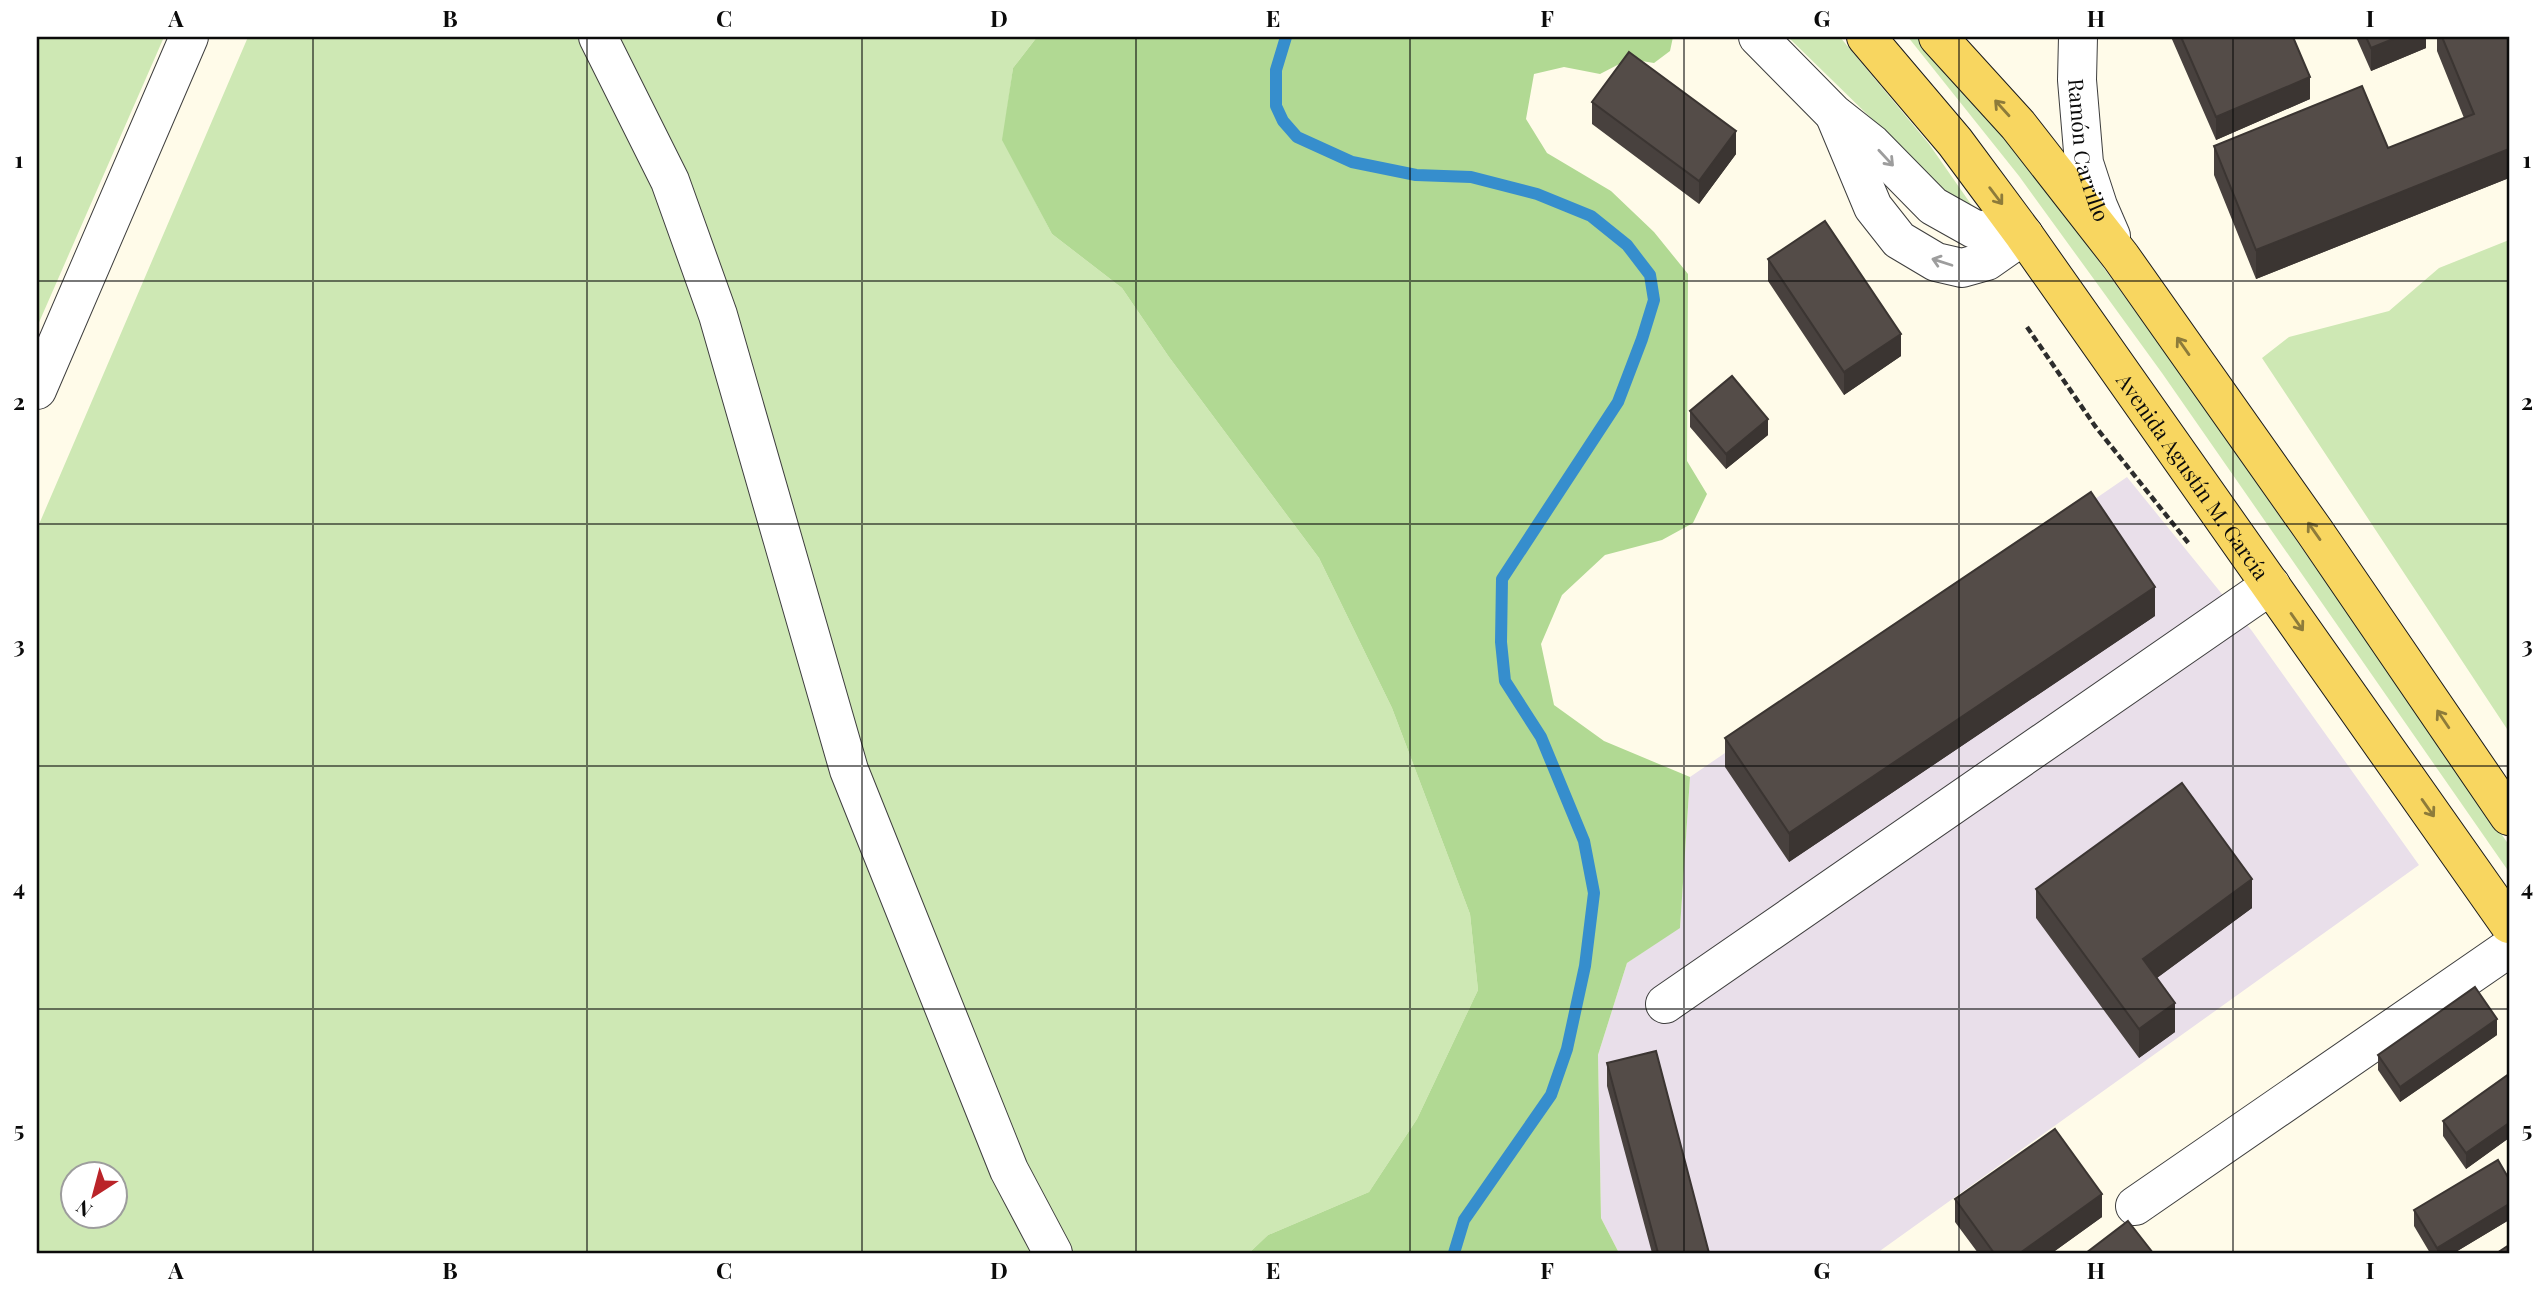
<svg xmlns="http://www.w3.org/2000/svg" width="2546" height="1290" viewBox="0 0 2546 1290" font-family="'Playfair Display',serif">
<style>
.industrial{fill:#e9dfea}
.green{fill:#cee8b4;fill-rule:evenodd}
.forest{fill:#b1d993}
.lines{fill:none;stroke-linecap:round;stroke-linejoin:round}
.stream{stroke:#368ecd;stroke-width:12}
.minor-casing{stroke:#3e3e3e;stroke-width:40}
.major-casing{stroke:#1c1c1c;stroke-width:40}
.path{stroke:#2d2d2d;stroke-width:4.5;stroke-dasharray:7 3.5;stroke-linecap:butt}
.minor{stroke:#fff;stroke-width:38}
.major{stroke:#f8d660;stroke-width:38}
.wall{fill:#48413e}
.shaded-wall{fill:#3b3532}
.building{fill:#544c48;stroke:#3b3532;stroke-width:2}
.oneway{stroke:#8d7b3a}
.oneway2{stroke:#9d9d9d}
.grid{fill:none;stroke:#0b0b0b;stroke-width:2;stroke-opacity:0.55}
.labels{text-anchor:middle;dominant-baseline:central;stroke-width:7;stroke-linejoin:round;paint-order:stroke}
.street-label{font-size:21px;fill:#0b0b0b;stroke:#fff}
.neatline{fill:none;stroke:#0b0b0b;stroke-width:2.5}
.grid-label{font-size:23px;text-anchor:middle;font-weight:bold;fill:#0b0b0b}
</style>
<rect width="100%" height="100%" fill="#fffbe9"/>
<path class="industrial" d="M2127 477 2252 631 2419 865 1877 1253H1619L1601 1218 1598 1055 1627 963 1680 927 1690 777Z"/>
<path class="green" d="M37 37H164L37 327Z
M248 37H1037L1013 68 1003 140 1052 234 1122 288 1169 357 1319 558 1392 708 1470 914 1478 990 1417 1119 1369 1192 1268 1235 1249 1253H37V529ZM74 1174H116V1216H74Z
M1788 37H1840L1929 144 1975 210 1961 206Z
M1908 37H1921L2030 166 2174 365 2509 845V872L2162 373 2019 176Z
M2509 240V732L2262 358 2289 337 2389 311 2439 268Z"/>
<path class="forest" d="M1037 37H1673L1670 51 1654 63 1629 59 1600 74 1564 67 1534 74 1526 119 1547 153 1611 191 1654 232 1688 274 1687 461 1707 494 1693 523 1662 540 1605 555 1562 595 1541 644 1554 705 1604 741 1690 777 1680 928 1627 963 1598 1055 1601 1218 1619 1253H1249L1268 1235 1369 1192 1417 1119 1478 990 1470 914 1392 708 1319 558 1169 357 1122 288 1052 234 1002 140 1013 68Z"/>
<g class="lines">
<path class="stream" d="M1286 37 1276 70V106L1283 121 1297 137 1352 162 1416 175 1471 177 1537 194 1591 216 1627 245 1650 275 1654 300 1642 339 1618 402 1502 579 1501 642 1505 681 1541 737 1584 841 1594 893 1585 966 1567 1049 1551 1095 1464 1220 1454 1253"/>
<defs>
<g id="minor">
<path d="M598 37 670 181 718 315 849 770 1009 1170 1053 1253"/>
<path d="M1758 37 1834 114 1872 144 1933 206 1974 229 2024 235"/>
<path id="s1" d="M2078 37 2077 80 2084 163 2098 206 2111 236"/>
<path d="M1835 116 1873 207 1899 240 1936 262 1962 268 1987 261 2024 235"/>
<path d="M37 390 189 37"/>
<path d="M1665 1004 2271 585"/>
<path d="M2135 1206 2509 948"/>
</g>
<g id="major">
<path id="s2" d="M1866 37 1955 142 2024 235 2509 924"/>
<path d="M1938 37 2018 125 2121 257 2315 532 2509 816"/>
</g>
</defs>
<use href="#minor" class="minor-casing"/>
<use href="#major" class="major-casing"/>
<path class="path" d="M2027 327 2095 426 2190 545"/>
<use href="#minor" class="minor"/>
<use href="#major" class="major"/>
</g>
<path class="wall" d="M2171 37H2293L2310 99 2216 140Z
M2356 37H2426V48L2371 71Z
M2437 37H2509V178L2256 279 2214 175V146L2388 148 2464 118 2437 51Z
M1592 102 1736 154 1699 204 1592 124Z
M1768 259 1901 356 1844 395 1768 281Z
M1690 411 1768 435 1726 469 1690 427Z
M2155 616 1789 862 1725 767V738Z
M2036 889 2252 908 2157 978 2175 1032 2139 1058 2036 918Z
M2497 1035 2400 1102 2378 1070V1055Z
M1607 1063 1709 1253H1652L1607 1086Z
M2509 1074V1138L2466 1169 2443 1136V1121Z
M2509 1179V1220L2454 1253H2430L2414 1226V1210Z
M1955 1199 2102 1217 2052 1253H1978L1955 1222Z"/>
<path class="shaded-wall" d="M2398 37H2426V48L2371 71V48Z
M2310 77V99L2216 140V117Z
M1736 131V154L1699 204V181Z
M2509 149V178L2256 279V250Z
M1901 334V356L1844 395V372Z
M1768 419V435L1726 469V454Z
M2155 587V616L1789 862V833Z
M2252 879V908L2143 988V959Z
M2175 1003V1032L2139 1058V1029Z
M2497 1019V1035L2400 1102V1087Z
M2509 1123V1138L2466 1169V1153Z
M2102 1194V1217L2052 1253H2020Z
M2509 1204V1220L2454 1253H2437V1248Z"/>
<path class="building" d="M2181 37H2293L2310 77 2216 117Z
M2366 37H2398L2371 48Z
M2442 37H2509V149L2256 250 2214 146 2362 86 2388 148 2474 114Z
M1629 52 1736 131 1699 181 1592 102Z
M1825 221 1901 334 1844 372 1768 259Z
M1732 376 1768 419 1726 454 1690 411Z
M2091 492 2155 587 1789 833 1725 738Z
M2182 783 2252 879 2143 959 2175 1003 2139 1029 2036 889Z
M2475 987 2497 1019 2400 1087 2378 1055Z
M1656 1051 1709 1253H1658L1607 1063Z
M2509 1074V1123L2466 1153 2443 1121Z
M2055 1129 2102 1194 2020 1253H1994L1955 1199Z
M2498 1160 2509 1179V1204L2437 1248 2414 1210Z
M2128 1221 2153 1253H2086Z
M2509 1245V1253H2497Z"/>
<defs><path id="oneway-shaft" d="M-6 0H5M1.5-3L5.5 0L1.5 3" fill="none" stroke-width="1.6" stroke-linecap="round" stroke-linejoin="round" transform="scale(1.75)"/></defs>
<g class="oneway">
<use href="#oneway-shaft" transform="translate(2002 108) rotate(-132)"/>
<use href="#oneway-shaft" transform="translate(1996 196) rotate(53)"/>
<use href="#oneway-shaft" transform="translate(2183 346) rotate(-125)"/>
<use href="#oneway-shaft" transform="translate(2314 531) rotate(-125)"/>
<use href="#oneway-shaft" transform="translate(2297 622) rotate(55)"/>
<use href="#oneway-shaft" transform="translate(2443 719) rotate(-124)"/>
<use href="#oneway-shaft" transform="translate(2428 808) rotate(55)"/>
</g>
<g class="oneway2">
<use href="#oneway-shaft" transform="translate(1886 158) rotate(47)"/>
<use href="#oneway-shaft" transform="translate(1942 262) rotate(-162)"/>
</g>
<path class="grid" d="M313 37V1253M587 37V1253M862 37V1253M1136 37V1253M1410 37V1253M1684 37V1253M1959 37V1253M2233 37V1253M37 281H2509M37 524H2509M37 766H2509M37 1009H2509"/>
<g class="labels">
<g class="street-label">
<text stroke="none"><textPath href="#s1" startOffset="114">Ramón Carrillo</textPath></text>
<text stroke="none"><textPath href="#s2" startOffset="548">Avenida Agustín M. García</textPath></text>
</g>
</g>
<rect width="2546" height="1290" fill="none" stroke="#ffffff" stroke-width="77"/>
<g transform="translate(94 1195) rotate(216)"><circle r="33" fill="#ffffff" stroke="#9d9d9d" stroke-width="2"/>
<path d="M0-5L12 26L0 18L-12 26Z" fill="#ba2429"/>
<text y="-10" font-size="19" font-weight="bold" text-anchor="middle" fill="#0b0b0b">N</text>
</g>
<rect x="38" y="38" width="2470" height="1214" class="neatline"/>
<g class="grid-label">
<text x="176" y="27">A</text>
<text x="450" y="27">B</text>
<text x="724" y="27">C</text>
<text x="999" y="27">D</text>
<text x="1273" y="27">E</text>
<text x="1547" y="27">F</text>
<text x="1822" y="27">G</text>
<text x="2096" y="27">H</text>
<text x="2370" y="27">I</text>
<text x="19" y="168">1</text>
<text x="2527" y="168">1</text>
<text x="19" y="410">2</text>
<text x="2527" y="410">2</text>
<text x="19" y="653">3</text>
<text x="2527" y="653">3</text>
<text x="19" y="896">4</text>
<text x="2527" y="896">4</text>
<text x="19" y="1138">5</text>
<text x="2527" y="1138">5</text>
<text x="176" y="1279">A</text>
<text x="450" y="1279">B</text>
<text x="724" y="1279">C</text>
<text x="999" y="1279">D</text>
<text x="1273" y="1279">E</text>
<text x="1547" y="1279">F</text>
<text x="1822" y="1279">G</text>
<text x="2096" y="1279">H</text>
<text x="2370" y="1279">I</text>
</g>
</svg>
